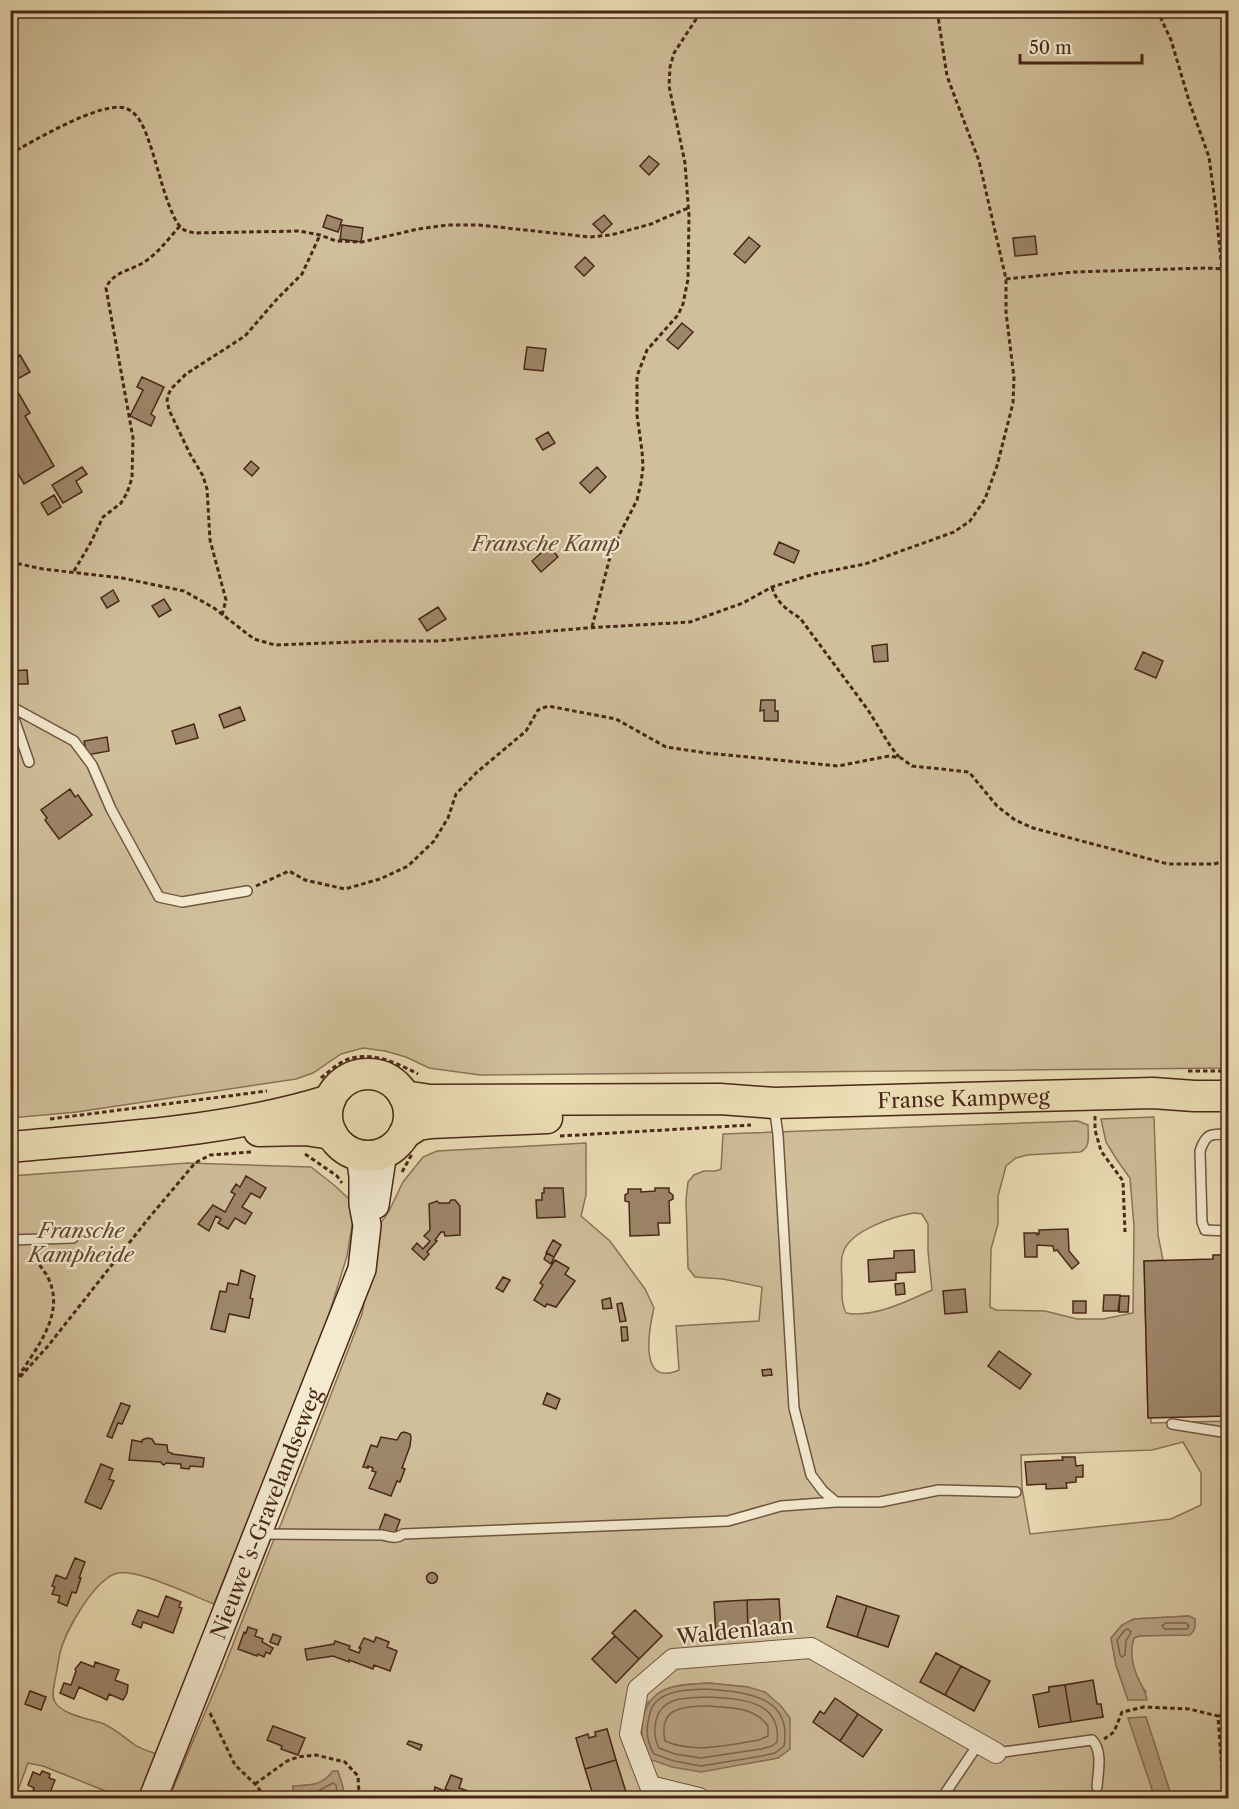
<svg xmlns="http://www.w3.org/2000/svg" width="1239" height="1809" viewBox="0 0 1239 1809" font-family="'Libre Caslon Text',serif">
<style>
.green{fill:#d0bf9b;stroke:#8d725a;stroke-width:1.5;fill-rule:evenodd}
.water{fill:#b59f80;stroke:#8a6f56;stroke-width:1.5}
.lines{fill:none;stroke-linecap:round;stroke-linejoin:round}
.shore{stroke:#80624c;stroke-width:1.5}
.building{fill:#9e866a;stroke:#4a2618;stroke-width:1.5}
.service-casing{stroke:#725440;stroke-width:12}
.minor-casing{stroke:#725440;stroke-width:22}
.secondary-casing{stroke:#4a2618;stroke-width:30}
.primary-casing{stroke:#4a2618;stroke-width:33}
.path{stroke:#4a2618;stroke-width:3;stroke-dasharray:4.5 3;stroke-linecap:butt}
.service{stroke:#f3ead0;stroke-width:9}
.minor{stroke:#f3ead0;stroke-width:20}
.secondary{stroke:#f3ead0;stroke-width:27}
.primary{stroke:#ecdeb6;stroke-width:30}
.labels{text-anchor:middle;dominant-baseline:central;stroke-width:4.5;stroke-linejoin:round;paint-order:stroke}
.park-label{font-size:21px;font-style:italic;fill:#654532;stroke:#f3ead0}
.street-label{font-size:21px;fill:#4a2618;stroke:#f3ead0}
</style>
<rect width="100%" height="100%" fill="#ecdeb6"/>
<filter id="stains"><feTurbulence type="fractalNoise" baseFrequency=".00333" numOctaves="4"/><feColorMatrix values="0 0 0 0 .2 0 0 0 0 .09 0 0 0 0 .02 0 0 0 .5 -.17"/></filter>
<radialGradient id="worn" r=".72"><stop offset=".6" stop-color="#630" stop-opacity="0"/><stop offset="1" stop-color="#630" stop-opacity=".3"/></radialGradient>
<path class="green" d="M10 11H1228V1068L480 1075 429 1068 406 1057 385 1051 363 1048 341 1054 313 1073 296 1079 77 1112 11 1118Z
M1154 1117 1158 1235 1163 1260 1144 1261 1148 1417 1151 1418V1423L1228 1421V1433L1221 1436 1228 1438V1798H1172L1145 1717 1129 1718 1155 1798H602L625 1791 607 1729 595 1732 596 1736 589 1738 587 1735 576 1738 594 1798H344L345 1795 333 1772C321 1787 312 1785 293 1786V1798H169L223 1670 272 1544 281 1524 362 1314 379 1226 389 1211 403 1182 423 1157 437 1151 586 1143V1195L581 1216 610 1241 645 1289 654 1308C649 1329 638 1388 679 1370L676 1326 759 1321 762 1287 723 1279 695 1277 688 1268 686 1200 688 1182 694 1175 704 1171H716L721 1169 723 1134 1078 1121 1088 1125C1088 1136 1091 1148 1080 1152L1027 1155 1016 1158 1006 1166 998 1196V1224L991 1249 990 1307 996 1310 1045 1311 1077 1319H1103L1133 1313 1134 1226 1130 1178 1117 1160 1106 1142 1101 1119ZM914 1213 922 1214 928 1224V1251L932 1290C908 1301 874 1318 846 1313 841 1303 842 1293 842 1281 842 1272 840 1261 843 1253 849 1231 894 1216 914 1213ZM1183 1442 1201 1473V1505L1171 1519 1030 1534 1022 1488 1021 1455 1152 1450ZM837 1596 898 1617 888 1647 827 1627ZM779 1599 781 1631 716 1634 715 1602ZM635 1610 662 1636 616 1682 592 1659 615 1636 613 1632ZM1189 1616 1153 1635 1139 1636 1134 1638C1127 1656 1135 1678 1146 1692L1128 1700 1116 1665 1111 1638 1122 1625 1134 1619ZM936 1653 989 1682 974 1711 921 1682ZM1093 1680 1097 1704 1103 1716 1039 1727 1034 1695 1049 1692V1687ZM708 1683 748 1687 778 1758 725 1767 641 1728 648 1702 681 1685Z
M188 1163 311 1167 334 1185 348 1198 353 1207 352 1225 347 1256 306 1389 258 1495 214 1604C193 1596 138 1569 118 1573 95 1578 65 1631 60 1653 58 1662 57 1671 55 1680 54 1687 51 1696 55 1702 62 1715 91 1719 104 1724 115 1729 125 1738 135 1745 141 1749 149 1751 156 1754L148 1798H123L43 1766 28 1763 15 1798H11V1176Z"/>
<path class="water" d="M1189 1616 1195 1619C1195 1626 1196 1630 1190 1635L1139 1636 1134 1638C1129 1652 1133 1669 1140 1682 1143 1689 1146 1692 1147 1700H1128L1116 1665 1111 1638 1122 1625 1134 1619Z
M708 1683 748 1687 765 1692 781 1706 790 1718V1749L778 1758 701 1772 672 1767 649 1759C642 1745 640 1733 643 1718 651 1684 679 1685 708 1683Z
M1146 1717 1172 1798H1155L1128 1718Z
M333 1771H338L343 1787 344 1798H293V1786C310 1785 322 1786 333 1771Z"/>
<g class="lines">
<path class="shore" d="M1165 1623H1186L1189 1626 1187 1629H1165L1162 1626Z
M1128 1629 1131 1632 1126 1641 1125 1655 1122 1657 1120 1655 1117 1640 1125 1630Z
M707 1689C744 1692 793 1695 784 1746L775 1753 762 1756 701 1766 674 1761 654 1754C648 1744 646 1733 648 1722 649 1717 650 1709 654 1704 666 1689 690 1690 707 1689Z
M707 1697C738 1699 782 1699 777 1742L772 1746 761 1749 701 1758 675 1754 659 1748C654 1739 654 1730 656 1720 662 1696 687 1698 707 1697Z
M707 1706C729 1708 754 1706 768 1726V1736L759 1740C728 1745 695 1754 665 1741 658 1707 682 1707 707 1706Z
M298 1798 300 1792 318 1791 333 1783 336 1785 338 1798"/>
</g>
<path class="building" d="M649 156 659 164 649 175 640 166Z
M327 215 342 220 338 232 323 227Z
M604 215 612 224 602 233 593 224Z
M342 225 363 228 361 242 340 239Z
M1035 236 1037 254 1015 256 1013 238Z
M749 237 760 246 745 263 734 254Z
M585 257 594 266 584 276 575 267Z
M682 323 693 332 678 349 667 340Z
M527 347 546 349 543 371 524 369Z
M20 355 30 372 12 382 30 413 25 416 54 466 24 484 13 465 16 463 10 453V360Z
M142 377 164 387 151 414 155 417 151 426 130 416 143 390 137 387Z
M548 432 555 443 543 450 536 439Z
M251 461 259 468 252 476 244 469Z
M82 467 87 474 76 481 82 492 63 503 52 485Z
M597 467 606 477 590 493 580 483Z
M54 495 61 507 48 515 41 503Z
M779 542 799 551 794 563 774 554Z
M549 546 558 557 541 572 532 561Z
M113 590 119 601 107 608 101 598Z
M164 599 171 610 159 617 152 606Z
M438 607 446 619 427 631 419 619Z
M887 644 888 661 874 662 872 646Z
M1143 652 1163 661 1156 678 1135 669Z
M27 670 28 684H10V671Z
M761 700H775V711H778V721H764V710L760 711Z
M240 707 245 720 224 728 219 715Z
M194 724 198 738 176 744 172 731Z
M107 737 109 751 87 755 84 741Z
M70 789 75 797 78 795 92 815 59 839 45 820 47 818 41 810Z
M246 1176 266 1188 260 1198 251 1193 242 1207 252 1213 245 1224 235 1218 228 1229 218 1223 221 1219 216 1216 209 1231 198 1224 213 1205 225 1212 235 1194 231 1192 236 1184 240 1187Z
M544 1188H563L565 1217 537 1218 536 1200H542V1193H544Z
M655 1188H669V1192L673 1195V1199L669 1201 670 1223H658L659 1235 630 1236 629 1202 625 1201V1195L628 1193V1189H641V1192L655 1191Z
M451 1200H455L460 1206V1235L445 1236 444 1232H441L435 1240 437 1241 427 1252 429 1254 424 1260 412 1249 417 1243 423 1249 430 1241 424 1236 430 1230 429 1204 437 1201 439 1203H449Z
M1068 1229 1069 1251 1079 1263 1072 1269 1057 1250 1054 1251 1053 1246 1037 1245V1257H1025L1024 1233H1037V1235L1039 1234V1230Z
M553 1240 561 1245 554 1257 546 1253Z
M914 1250 915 1272 896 1273V1280L869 1282 868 1260 894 1258V1251Z
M547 1253 554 1257 551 1264 544 1259Z
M1213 1255H1228V1416L1148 1418 1144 1261 1213 1259Z
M555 1260 569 1268 565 1274 575 1281 556 1307 547 1304 545 1307 534 1300 543 1285 540 1283Z
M241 1270 255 1276 250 1298 253 1299 249 1318 229 1314 225 1332 211 1329 220 1291 226 1292 228 1283 238 1285Z
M503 1277 510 1280 503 1292 496 1288Z
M904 1283 905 1294 896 1295 895 1284Z
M965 1289 967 1312 945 1314 943 1291Z
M1104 1295H1120L1118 1311H1103Z
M1120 1296H1129L1128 1312H1119Z
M610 1298 612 1308 603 1309 602 1300Z
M1073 1301H1086V1313H1073Z
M622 1303 626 1321 620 1322 617 1304Z
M621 1327H627L628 1340 622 1341Z
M999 1351 1031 1374 1020 1389 988 1366Z
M771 1369 772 1375 763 1376 762 1370Z
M547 1393 560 1399 556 1409 543 1404Z
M121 1403 130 1406 122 1424 118 1423 112 1438 107 1436Z
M404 1432 410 1434 411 1437 410 1446 402 1468 405 1469 400 1482 397 1481 391 1496 369 1488 376 1472 372 1471 373 1468 368 1466V1468L363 1467 371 1445 377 1447 381 1437 397 1440 401 1433Z
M147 1438 152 1439 155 1444 167 1445 168 1452 172 1453V1454L204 1458 203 1467 190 1466 189 1469 181 1468V1464L166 1463 164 1465 162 1464 161 1462 129 1460 132 1440 142 1442V1440Z
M1062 1457H1075L1076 1466 1083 1465V1477H1076V1482L1066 1483 1067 1488 1046 1489V1484L1027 1485 1025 1462 1063 1460Z
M101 1464 113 1469 109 1479 114 1481 101 1509 85 1502Z
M385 1514 400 1520 394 1536 379 1530Z
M75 1558 85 1562 79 1578H81L76 1593 72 1592 67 1606 58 1602 60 1596 52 1594 55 1587 52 1586 56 1575 66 1579Z
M426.5 1578a5.5 5.5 0 1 1 11 0a5.5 5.5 0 1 1-11 0Z
M166 1596 181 1602 179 1607 182 1608 173 1633 143 1622 141 1628 132 1624 138 1610 158 1617Z
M837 1596 867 1606 857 1637 827 1627Z
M779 1599 781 1631 748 1633 747 1600Z
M747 1600 748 1633 716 1634 714 1602Z
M867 1606 899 1616 888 1647 857 1637Z
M635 1610 662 1636 639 1659 612 1633Z
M248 1627 257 1630 255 1636 263 1639 262 1642 273 1648 270 1654 266 1652 264 1657 258 1654 257 1656 238 1649 244 1632 246 1633Z
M273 1634 281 1637 278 1645 270 1642Z
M615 1636 639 1659 616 1683 592 1659Z
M376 1637 389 1642 387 1647 397 1651 390 1671 374 1665 373 1669 349 1660V1662L333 1656 307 1660 305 1649 334 1644 335 1641 350 1646 349 1649 359 1653 361 1648H359L364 1638 374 1642Z
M936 1653 961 1666 945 1695 920 1682Z
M81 1662 94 1667 95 1662 119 1670 115 1680 128 1685 127 1693 123 1700 109 1694 107 1700 79 1687 74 1699 60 1693 64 1683 71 1685 76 1671 75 1669Z
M961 1666 990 1681 974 1711 945 1695Z
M1093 1680 1097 1704H1101L1103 1717 1071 1722 1065 1685Z
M1065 1685 1071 1722 1039 1727 1033 1695 1049 1692V1687Z
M30 1691 46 1697 41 1710 25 1704Z
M835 1698 858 1714 840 1741 813 1722 820 1711 824 1714Z
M858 1714 882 1730 863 1757 840 1741Z
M273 1726 305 1738 298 1755 281 1749 282 1746 267 1740Z
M607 1729 616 1760 585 1769 576 1738 588 1734 589 1738 596 1736 595 1732Z
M409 1741 422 1745 420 1750 407 1744Z
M616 1760 626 1792 602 1798H594L585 1769Z
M42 1771 50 1774 49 1778 55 1780 48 1798H30L34 1788 28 1785 33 1772 40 1775Z
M451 1775 462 1779 459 1788 468 1791 466 1797 445 1789Z
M435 1787 452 1794 450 1798H440L433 1796Z"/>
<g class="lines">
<defs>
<path id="service" d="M10 706 74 741 92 765 111 809 159 897 182 902 247 891
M10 707 29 762
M774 1106 778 1135 794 1408 811 1475 823 1491 836 1502
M1228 1134C1211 1134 1206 1133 1200 1151L1202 1222 1205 1230 1228 1231
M10 1240 73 1238
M1172 1424 1228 1433
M262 1534 382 1535C390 1537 397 1539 403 1534L728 1521 781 1506 836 1502H880L939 1490 1016 1492
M996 1753 1092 1740C1103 1751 1098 1772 1097 1787
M942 1798 979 1743"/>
<path id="minor" d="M699 1798 650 1786 630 1734 638 1689 673 1659 811 1648 996 1753"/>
<g id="secondary">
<path d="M375 1205 383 1152"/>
<path id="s1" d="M153 1798 362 1269 367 1225 363 1204V1176L360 1155"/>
</g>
<g id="primary">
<circle cx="368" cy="1115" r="41"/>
<path id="s2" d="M404 1096 430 1100 720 1099 774 1103 1153 1093 1194 1096H1228"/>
<path d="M259 1131 305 1130 332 1134"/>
<path d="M404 1134 418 1125 431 1123 547 1118"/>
<path d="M10 1147C117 1137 228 1132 330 1100"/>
</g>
</defs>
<use href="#service" class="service-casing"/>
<use href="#minor" class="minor-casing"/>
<use href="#secondary" class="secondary-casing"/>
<use href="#primary" class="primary-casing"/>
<path class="path" d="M1157 10 1171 40 1190 104 1209 157 1216 210 1228 332
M10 154C33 141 101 101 125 108 137 112 143 125 147 136 158 165 163 196 177 223L184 230 194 233 299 231 320 235 336 241 362 242 418 229 448 225H479L590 237 611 235 651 224 688 208
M1006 279 1074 272 1205 268 1228 269
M10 562 43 569 122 578 184 591 214 608 254 639 275 645 379 641H437L586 628 690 622 743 603 772 587 814 574 865 564 954 532 970 521 985 499 997 466 1013 403 1014 378 1006 312V279L979 161 947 76 937 10
M74 571 90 544 103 517 121 503 127 493 132 478 133 438 106 288C112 273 128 271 141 264 157 255 168 239 180 226
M772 587C776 602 787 610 800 618L868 710 891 747 899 757
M222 615 226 600 210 540 207 489 203 476 190 454 169 410 167 400 169 393 172 388 186 374 245 336 277 299 302 274 320 235
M592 627 612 549 637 500 641 483 643 467 642 451 637 415V376L647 350 678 315 683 304 688 279 689 216 685 163 669 86 670 67 674 53 702 10
M256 886 289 871 305 880 345 889 380 879 408 866 434 841 448 818 456 794 476 773 526 731 538 710 548 706 616 719 666 747 707 753 838 766 889 756 901 758 912 766 969 772 997 806 1015 820 1033 828 1168 864H1214L1228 860
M1188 1071H1228
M321 1078C328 1072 336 1065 344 1061 369 1049 397 1063 418 1074
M1095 1116V1130L1101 1151 1123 1181 1125 1232
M50 1119 267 1091
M560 1136 751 1125
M305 1154 337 1176 342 1183
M402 1172 412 1154
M18 1377C37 1347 68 1311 46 1274 40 1266 36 1258 28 1252
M10 1388 48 1346 148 1219 195 1163 210 1155 251 1152
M210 1713 235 1765 255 1784 266 1798
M1218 1716 1228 1715
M1104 1739 1114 1732 1122 1712 1144 1707 1189 1709 1218 1716 1224 1798
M255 1784 287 1761 298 1757 316 1755 345 1762 358 1776 359 1793 354 1798"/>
<use href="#service" class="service"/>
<use href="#minor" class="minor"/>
<use href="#secondary" class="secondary"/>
<use href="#primary" class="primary"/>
</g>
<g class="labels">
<g class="park-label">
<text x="546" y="543">Fransche Kamp</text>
<text x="81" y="1230">Fransche<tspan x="81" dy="24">Kampheide</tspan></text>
</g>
<g class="street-label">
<text stroke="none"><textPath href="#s2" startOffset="560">Franse Kampweg</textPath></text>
<text stroke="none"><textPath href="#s1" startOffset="306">Nieuwe 's-Gravelandseweg</textPath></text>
<text transform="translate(735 1631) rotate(-6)">Waldenlaan</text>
</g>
</g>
<rect width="1239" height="1809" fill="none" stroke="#ecdeb6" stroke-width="36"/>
<rect x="12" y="12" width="1215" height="1785" fill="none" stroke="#4a2618" stroke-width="3"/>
<rect x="18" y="18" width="1203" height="1773" fill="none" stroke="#4a2618" stroke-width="1.5"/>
<path d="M1020 54v9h122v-9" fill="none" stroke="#4a2618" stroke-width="3"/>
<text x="1029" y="54" font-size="18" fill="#4a2618" stroke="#f3ead0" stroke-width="4.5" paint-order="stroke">50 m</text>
<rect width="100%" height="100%" filter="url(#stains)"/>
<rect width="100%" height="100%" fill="url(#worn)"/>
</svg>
